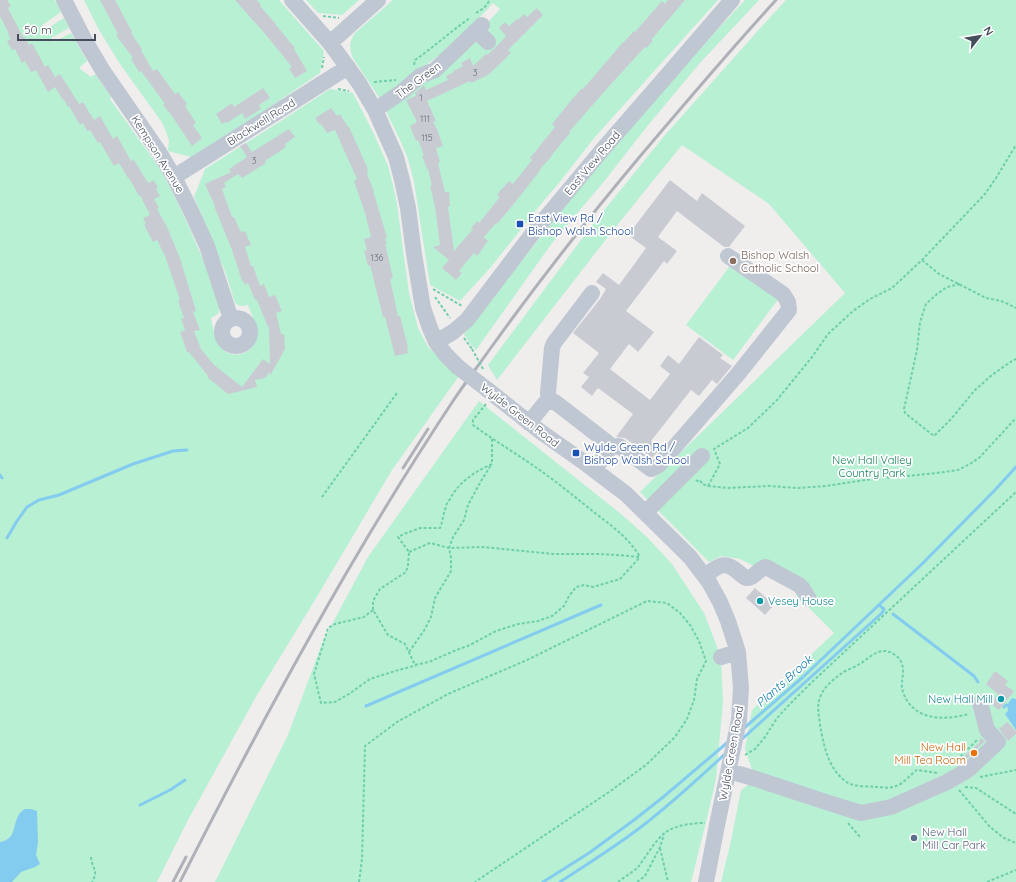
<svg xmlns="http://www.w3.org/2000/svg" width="1016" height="882" viewBox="0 0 1016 882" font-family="Quicksand,sans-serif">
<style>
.green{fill:#b8f0d4}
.water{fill:#84ccef}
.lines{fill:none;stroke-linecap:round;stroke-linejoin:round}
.stream{stroke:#84ccef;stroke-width:3}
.building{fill:#c9cbd3}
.path{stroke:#6fcfab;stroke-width:2;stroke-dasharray:3 2;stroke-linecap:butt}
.minor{stroke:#bfc7d3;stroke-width:16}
.rail{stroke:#afb1b8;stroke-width:3}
.path-bridge{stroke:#6fcfab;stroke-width:2;stroke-dasharray:3 2;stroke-linecap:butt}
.minor-bridge{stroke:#bfc7d3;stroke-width:16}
.transit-dot{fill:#1a4fb4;stroke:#fff;stroke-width:1.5}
.education-dot{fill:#8d6e63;stroke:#fff;stroke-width:1.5}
.culture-dot{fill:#0f9aa8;stroke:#fff;stroke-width:1.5}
.food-dot{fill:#e8710a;stroke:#fff;stroke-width:1.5}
.service-dot{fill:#5c6f8a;stroke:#fff;stroke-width:1.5}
.labels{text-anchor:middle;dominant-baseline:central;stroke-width:3.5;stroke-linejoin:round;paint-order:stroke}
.number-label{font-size:9px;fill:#666d79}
.street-label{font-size:11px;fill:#454e5b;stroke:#fff}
.transit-label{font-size:11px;fill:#164399;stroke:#fff;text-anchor:start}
.education-label{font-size:11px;fill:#785e54;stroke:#fff;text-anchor:start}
.park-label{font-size:11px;fill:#137f55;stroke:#fff}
.culture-label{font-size:11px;fill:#0d838f;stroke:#fff;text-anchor:start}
.food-label{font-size:11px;fill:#c56008;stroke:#fff;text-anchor:end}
.service-label{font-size:11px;fill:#4e5e75;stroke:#fff;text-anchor:start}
.water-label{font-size:12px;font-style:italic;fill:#0777ac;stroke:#fff}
</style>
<rect width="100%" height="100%" fill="#f0eded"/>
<path class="green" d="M0 0H55L61 12 41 26 45 30 64 18 69 28 51 38 54 42 71 33 87 61 79 68 91 77 95 74 111 97 110 99 158 166 168 183 185 218 207 269 220 308 218 314 211 318C213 328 215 339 221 347 231 361 254 354 256 338 258 327 251 314 248 305 242 306 240 307 235 303L226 274 200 211 194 197 205 169 287 117 330 89 353 93 374 134 388 166 393 185 397 204 404 257 409 293 418 328 428 347 459 376 392 470 318 595 257 695 188 820 157 882H0Z
M84 0H279L324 51 320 73 255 117 191 157 168 151 169 140 163 124 120 64 99 30Z
M306 0H359L342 15 318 13Z
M393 0H718L595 137 559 183 545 199 490 268 460 301 430 285 414 182 408 159 400 140 386 111 470 41 488 35 489 21 500 9 493 3 483 14 445 51 380 99 353 58C349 48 349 42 355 33Z
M745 0H759L700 63 649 124 602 184 552 243 476 350 471 345 464 334 611 148 718 29Z
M786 0H1016V882H721L731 841 741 790 749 784 753 773 745 749 752 710 834 633 796 595 799 590 740 559 721 556 709 562 640 492 845 293 769 204 682 145 614 229 497 380 488 365 593 224 665 135 763 25Z
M732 263 779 298 733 360 686 325Z
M479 401 621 514 647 537 672 564 704 613 721 657 723 701 716 779 707 818 691 882H215L288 735 323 641 368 557Z"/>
<path class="water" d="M1012 698 1016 699V730L1005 714 1008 711 1007 705Z
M25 809H31L37 811 38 842 36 855 40 864 35 867 21 872 12 882H0V842C20 839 10 817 25 809Z"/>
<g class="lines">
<path class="stream" d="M0 475 2 478
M7 538 17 521 27 507 39 500 59 495 133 464 173 451 187 450
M893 614 974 676 978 682
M366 706 601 605
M1004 707 1006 705H1007
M743 729 803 677 923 563 994 491 1016 467
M741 740 882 613 884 609 879 605
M140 805 170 790 185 780
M543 882 589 853 634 820 662 798 728 742
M560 882C587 864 615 847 641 827 671 804 698 779 725 754"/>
</g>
<path class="building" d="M0 0H7L11 6 8 8 14 20 23 37 24 36 29 45 32 43 45 67 48 65 55 77 60 74 79 104 83 102 94 120 100 116 113 139 117 136 131 161 134 160 148 183 154 180 158 188 156 189 160 196 154 199 159 208 157 209 167 227 180 258 196 311 193 312 200 330 194 331 201 349 214 365 242 387 263 359 270 364 269 327H268L257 300H255L248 283 245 285 243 281H242L232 250 214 206H215L205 184 231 172 229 169 247 157 240 146 246 143 252 152 289 129 295 137 285 144 286 147 265 161 266 163 242 178 238 174 224 183 226 187 222 189 232 217H234L241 232 245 231 251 245 245 247 251 266H253L260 286 264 284 269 297 275 295 282 311 276 313 281 334H284L285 349 270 376V372L265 378 255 380 257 387 233 393 228 394 207 377 208 376 189 352H187L180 332 185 330 181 319 184 318 178 301 180 300 165 256 157 240 153 242 144 225 146 224 143 218 150 215 140 195 139 196 129 178H128L119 163 114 166 100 142 98 143 90 130 87 131 83 123 80 125 69 106 68 107 64 100H63L55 87 48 92 36 70 31 72 25 61 22 63 15 49 12 50 7 41 11 39 8 35 9 34 0 16Z
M100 0H115L132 32 131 33 142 49 141 50 153 71 157 69 175 94 178 92 187 104 185 106 196 123 193 125 202 138 192 146 172 116 163 105 165 104 141 71 139 72 131 59 133 58 116 35 118 34Z
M235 0H257L261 5 260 6 275 23V24L295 48 294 49 307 71 295 78 289 69 292 67 266 35Z
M668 0H685L651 40 653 41 646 48 645 47 611 84 569 132 570 133 551 156H552L541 168 539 172 512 206 497 224 496 223 484 237 488 241 477 256 474 253 459 271 462 273 456 280 442 268 449 260 433 247 440 245 435 207 430 186H432L428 169H427L422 156 424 155 418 140 416 141 410 126 417 122 406 100 416 96 415 93 424 85 426 90 448 80 446 76 454 72 453 71 463 66 461 63 470 58 473 66 486 54 487 55 495 48 506 36 499 28 505 22 509 26 517 19 518 20 524 14 527 17 537 8 543 15 508 50 511 53 488 75 471 83 470 81 427 101 436 121 433 122 437 129 443 146 436 148 440 162 438 163 445 192H449L450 206 448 207 454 251 473 229 471 228 477 221 479 223 500 197 497 195 503 187V188L509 181 513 184 532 160 530 158 555 127 552 124 573 98 582 88 583 89 607 61 623 42V43L634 31 635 32 662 1 665 4Z
M263 88 270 98 259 105 261 109 245 119 242 113 227 123 226 122 222 124 216 114 232 103 234 107Z
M331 108 337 116 340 114 348 127H349L368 169H367L368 174H367L374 191H373L386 234 387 239H385L387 244H385L393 278 390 279 398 316H400L408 347 407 348 408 353 395 356 385 317H383L370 265 368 266 364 251 367 250 364 239 371 237 365 213 354 181 357 179 335 130 327 133 321 124 320 125 315 118Z
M670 180 697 201 702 193 745 226 729 247H724L677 211 658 237 677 251 667 264 664 261 626 311 654 332 638 352 629 344 610 369 650 400 670 374 660 366 668 355 679 364 699 337 723 355 720 358 732 366 717 384 712 380 699 396 691 390 651 441 661 448 652 458 625 438 616 437 633 414 598 388 592 396 581 387 589 377 583 373 599 353 573 333 600 299 606 289 596 282 603 273 619 285 646 248 628 235Z
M755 588 774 605 765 615 746 598Z
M995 671 1008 681 1005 685 1014 691 999 710 991 704 998 694 986 684Z
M1007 722 1016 731V734L1008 741 999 729Z
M981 738 985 741 963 762 961 759 980 742 979 741Z"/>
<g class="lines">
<path class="path" d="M476 13 484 8 490 0
M323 16 339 18
M414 65 415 60C434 47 451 31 470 18
M322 68 324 57
M374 82 396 80
M338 89 349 91
M922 260 939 274 986 298 1001 301 1008 304 1016 308
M960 284 947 287 937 294 926 304 920 322 917 350 904 409 905 413 934 436 952 418 975 390 992 375 1012 361 1016 359
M433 289 462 306
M435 297 450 318
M464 338 472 349
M486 404 473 420V425C492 439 512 451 531 464 553 479 574 496 595 513 612 526 629 538 640 557
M492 439V464C474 472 459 482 450 499 448 502 446 504 446 507 443 514 443 521 440 528H420L404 534 398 537 409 552 408 565 406 572 380 589 373 601V610L388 635 405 644 415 665 429 662 454 651 470 645 496 631 518 624 538 621 552 616 564 606 569 596 576 587 584 585 593 587 620 579 640 557
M696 480 699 482 700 481 702 483V484L708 486 727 488 769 486 798 488 826 486 865 480 937 473 958 470 970 464 980 457 1016 418
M708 486 720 464 714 449 748 428 777 400 812 357 828 334 853 311 870 299 892 288 922 260 985 194 996 178 1016 145
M322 497 397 393
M409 552 430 543 449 548 483 547 553 554H597L617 555 640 557
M373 610 364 617 335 624 328 628 314 674 321 703 335 702 349 694 370 679 395 671 417 665
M409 652 425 629 431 617 435 598 451 571V558L449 548 453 537 464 520 468 505 481 481 491 465
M745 755 755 749 765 737 777 718 788 706 811 683 1016 492
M959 760 958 759 978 739
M937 773 917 770C911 774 903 784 896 786 889 789 882 787 875 787 867 786 856 787 848 783 828 770 824 746 820 725 819 714 816 705 821 695 825 686 834 679 842 673 846 670 853 668 858 665 870 658 881 644 895 655 898 657 901 660 902 664 905 672 901 680 902 688 903 693 905 698 908 702 922 722 949 719 969 714
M980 777 1016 770
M965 787 976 788 1016 814
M959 790 990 827 1004 838 1016 843
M848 823 861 838
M660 848 668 882
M91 857C92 869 99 870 92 882
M359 882 362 859 365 746 397 722 448 694 527 660 647 601 667 603 680 613 690 625 699 641 706 661 697 679 694 700 687 719 675 737 646 765 609 792 475 882
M618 882C624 877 632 873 638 867 646 857 655 840 666 832 677 825 692 823 705 823
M637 882 645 876 660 847 664 835
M987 882 1016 870"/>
<path class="minor" d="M64 0 84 39 103 71 159 152 174 177 191 211 207 246 231 319
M292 0 330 43 359 83 375 110 396 157 402 180 408 208 414 254 423 308 430 328 436 342 446 355 458 367
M477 31 488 42
M330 43 378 0
M375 110 403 91 420 76 435 70 482 25
M174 177 348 67
M222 332a14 14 0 1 1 28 0a14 14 0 1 1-28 0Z
M436 342 453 332 467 320 533 233 603 149 670 72 732 0
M488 390 541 432 585 463 626 494 690 557 709 582 720 602 728 621 738 652 741 688 739 720 717 825 706 882
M549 402 548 393 552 348 554 343 592 293
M529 423 545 403 549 402H555L608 443 610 447 608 451 594 470
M610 447 619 446 651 469 659 465 738 374 789 310 788 302 783 294 728 256
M646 512 702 456
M705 576C717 567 724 559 738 572 741 574 743 577 746 578 754 579 759 568 766 567L799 585 803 589 809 599
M721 657 738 652
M729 771 753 778 826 802 861 813 891 807 947 782 968 770 998 742 987 730 980 703"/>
<path class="rail" d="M403 468 428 429
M173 882 186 857
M180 882C263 718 351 555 453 401 465 383 478 366 490 349 538 282 589 217 642 154 686 102 730 50 776 0"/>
<path class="path-bridge" d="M472 349 483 369"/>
<path class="minor-bridge" d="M458 367 488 390"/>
</g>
<g class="transit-dot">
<rect x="516" y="220" width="8" height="8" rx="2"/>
<rect x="572" y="449" width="8" height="8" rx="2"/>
</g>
<circle class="education-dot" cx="733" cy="261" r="4"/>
<g class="culture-dot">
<circle cx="760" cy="601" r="4"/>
<circle cx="1001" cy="699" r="4"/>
</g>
<circle class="food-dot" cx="974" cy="753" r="4"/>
<circle class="service-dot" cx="914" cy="838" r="4"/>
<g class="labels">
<g class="number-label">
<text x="475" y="72">3</text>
<text x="421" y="97">1</text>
<text x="425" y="118">111</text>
<text x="427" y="137">115</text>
<text x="254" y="160">3</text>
<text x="377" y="257">136</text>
</g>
<g class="street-label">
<text transform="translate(418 80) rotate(-36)">The Green</text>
<text transform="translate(261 122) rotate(-32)">Blackwell Road</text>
<text transform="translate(158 154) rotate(58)">Kempson Avenue</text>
<text transform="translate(592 163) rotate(-50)">East View Road</text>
<text transform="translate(520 415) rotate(38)">Wylde Green Road</text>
<text transform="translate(731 753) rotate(-80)">Wylde Green Road</text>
</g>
<g class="transit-label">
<text x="528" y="218">East View Rd /<tspan x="528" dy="13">Bishop Walsh School</tspan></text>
<text x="584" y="447">Wylde Green Rd /<tspan x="584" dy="13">Bishop Walsh School</tspan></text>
</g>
<g class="education-label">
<text x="741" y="255">Bishop Walsh<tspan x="741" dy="13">Catholic School</tspan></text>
</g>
<g class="park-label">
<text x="872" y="460">New Hall Valley<tspan x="872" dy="13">Country Park</tspan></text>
</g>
<g class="culture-label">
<text x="768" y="601">Vesey House</text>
<text x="993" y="699" text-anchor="end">New Hall Mill</text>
</g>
<g class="food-label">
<text x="966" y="747">New Hall<tspan x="966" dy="13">Mill Tea Room</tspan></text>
</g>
<g class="service-label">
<text x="922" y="832">New Hall<tspan x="922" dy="13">Mill Car Park</tspan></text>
</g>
<g class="water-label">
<text transform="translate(784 681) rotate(-42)">Plants Brook</text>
</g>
</g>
<g transform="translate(980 36) rotate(59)" stroke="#ffffff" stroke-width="3" paint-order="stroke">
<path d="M0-3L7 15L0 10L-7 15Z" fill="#454e5b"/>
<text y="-6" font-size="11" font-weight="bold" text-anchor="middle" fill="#454e5b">N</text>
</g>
<path d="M18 34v6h77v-6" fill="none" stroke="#454e5b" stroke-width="2"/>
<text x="24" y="34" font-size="12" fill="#454e5b" stroke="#ffffff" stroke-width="3" paint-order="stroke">50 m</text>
</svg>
